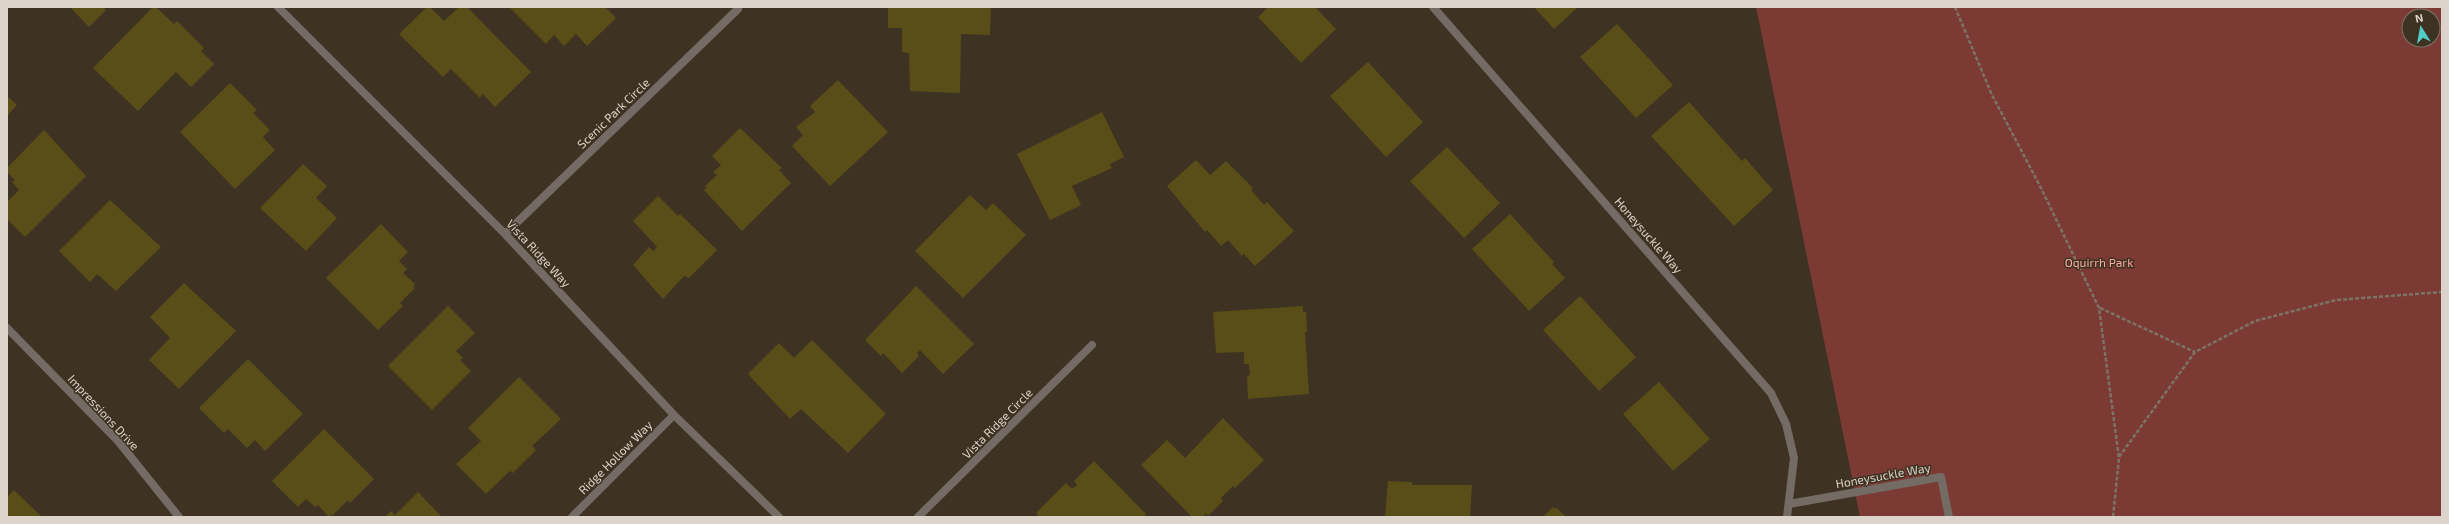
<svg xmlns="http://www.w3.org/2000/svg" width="2449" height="524" viewBox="0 0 2449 524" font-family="'Exo 2',sans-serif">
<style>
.park{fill:#7b3a34;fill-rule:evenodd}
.building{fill:#594e17}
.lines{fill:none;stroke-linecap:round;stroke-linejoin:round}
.path{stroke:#7d7365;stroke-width:2.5;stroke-dasharray:4 2;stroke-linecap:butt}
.minor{stroke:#746b65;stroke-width:8}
.labels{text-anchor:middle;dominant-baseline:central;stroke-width:3;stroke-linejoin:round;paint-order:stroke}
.street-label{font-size:12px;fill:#dcd4ca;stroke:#3e3222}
.park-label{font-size:12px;fill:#fdaba1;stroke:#3e3222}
</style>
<rect width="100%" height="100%" fill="#3e3222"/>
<path class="park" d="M1756 7H2442V517H1860ZM2409 16H2433V40H2409Z"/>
<path class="building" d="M70 7H103L106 10 89 27Z
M153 7H156L174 24 177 21 204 48 201 51 214 64 191 87 176 72 138 111 93 68Z
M427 7H430L444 21 459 7H467L531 72 495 107 483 94 480 98 451 69 443 77 399 34Z
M509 7H605L616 18 587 46 576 34 564 46 554 35 546 44Z
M888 7H991L990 35 961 34 960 93 910 91 909 53 902 52V28H888Z
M1268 7H1315L1336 29 1301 63 1258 17Z
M1534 7H1578L1554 29Z
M1617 24 1673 85 1636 118 1580 57Z
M1368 62 1423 122 1386 157 1330 96Z
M838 80 888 132 830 186 792 146 803 135 796 127 815 112 810 106Z
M230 83 257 110 253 113 270 130 263 137 275 150 235 189 180 132Z
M7 96 17 105 7 116Z
M1689 102 1742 161 1745 158 1773 190 1734 226 1651 136Z
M1102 112 1124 157 1110 164 1112 168 1072 186 1081 205 1050 220 1017 154Z
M740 128 782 168 779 170 791 183 742 231 704 190 707 187 705 186 717 175 713 172 721 165 712 156Z
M44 130 86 176 25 237 7 219V202L19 190 12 182 15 180 7 172V168Z
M1447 147 1500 203 1464 238 1410 181Z
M1196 160 1210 175 1226 161 1253 188 1251 190 1264 205 1267 202 1294 231 1255 266 1244 254 1242 256 1228 240 1221 246 1207 230 1205 232 1167 186Z
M303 164 327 186 316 198 337 218 306 251 260 208Z
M970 195 986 210 993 203 1026 235 963 298 915 251Z
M658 196 678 216 680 214 717 250 689 278 684 276 663 299 633 265 649 247 653 251 657 247 633 221Z
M110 200 161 247 116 291 97 274 90 282 59 251Z
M1510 214 1554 262 1552 264 1565 278 1529 311 1472 249Z
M381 224 408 252 399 261 407 269 403 273 415 284 413 287 415 288 400 303 403 306 378 330 326 278Z
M184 283 236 331 179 389 149 360 170 338 150 317Z
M916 286 974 344 943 374 920 350 917 353 919 356 902 373 883 353 881 356 865 340Z
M1580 296 1636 357 1599 391 1543 330Z
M448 306 475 333 456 351 463 358 460 360 471 371 432 410 388 366Z
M1303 306V312H1306L1307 332H1305L1309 394 1248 399 1247 376 1250 375 1249 364H1244V352L1216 353 1213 312Z
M812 340 886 414 848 453 801 409 790 419 748 374 779 343 794 358Z
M248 359 303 414 265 451 255 440 247 448 228 429 224 433 199 408Z
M519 377 561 419 532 446 536 450 513 473 510 471 486 494 456 464 481 441 468 428Z
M1659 382 1710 439 1673 471 1623 414Z
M1223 418 1264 460 1235 488 1233 486 1221 498 1223 501 1208 516 1206 513 1203 517H1192L1141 465 1167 440 1185 458Z
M324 429 374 479 350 503 348 500 332 516 331 514 329 517 318 505 315 507 306 499 298 507 272 481Z
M1094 461 1146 514 1143 517H1039L1036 513 1066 483 1072 489 1077 485 1074 481Z
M1388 481 1412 482V485H1472L1470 517H1385Z
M14 490 42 517H7V497Z
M418 492 442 517H385L391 511 395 515Z
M1553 507 1555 509 1556 507 1566 517H1543Z"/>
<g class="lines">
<path class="path" d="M1955 7 1992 95 2041 188 2099 308 2119 458 2113 517
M2100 308 2195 352
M2119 457 2195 352 2255 321 2336 300 2442 292"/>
<path class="minor" d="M278 7 505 234 674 415 779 517
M1433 7 1771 393 1786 424 1794 458 1787 517
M505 234 738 9
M7 328 118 441 179 517
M1789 504 1941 477 1949 517
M572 517 674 415
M918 517 1092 345"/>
</g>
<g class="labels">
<g class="street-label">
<text transform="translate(613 113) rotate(-44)">Scenic Park Circle</text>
<text transform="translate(1649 235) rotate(49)">Honeysuckle Way</text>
<text transform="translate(539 253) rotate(47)">Vista Ridge Way</text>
<text transform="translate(104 412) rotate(47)">Impressions Drive</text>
<text transform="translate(997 423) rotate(-45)">Vista Ridge Circle</text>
<text transform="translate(615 457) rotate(-45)">Ridge Hollow Way</text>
<text transform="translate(1883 475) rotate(-10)">Honeysuckle Way</text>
</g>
<g class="park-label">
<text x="2099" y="262">Oquirrh Park</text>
</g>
</g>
<rect width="2449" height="524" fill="none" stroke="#dcd4ca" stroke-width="16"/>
<g transform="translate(2421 28) rotate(349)"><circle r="19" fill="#3e3222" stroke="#7d7365"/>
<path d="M0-3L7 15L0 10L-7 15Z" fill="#53cdca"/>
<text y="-6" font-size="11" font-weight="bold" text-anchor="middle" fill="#dcd4ca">N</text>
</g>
</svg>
